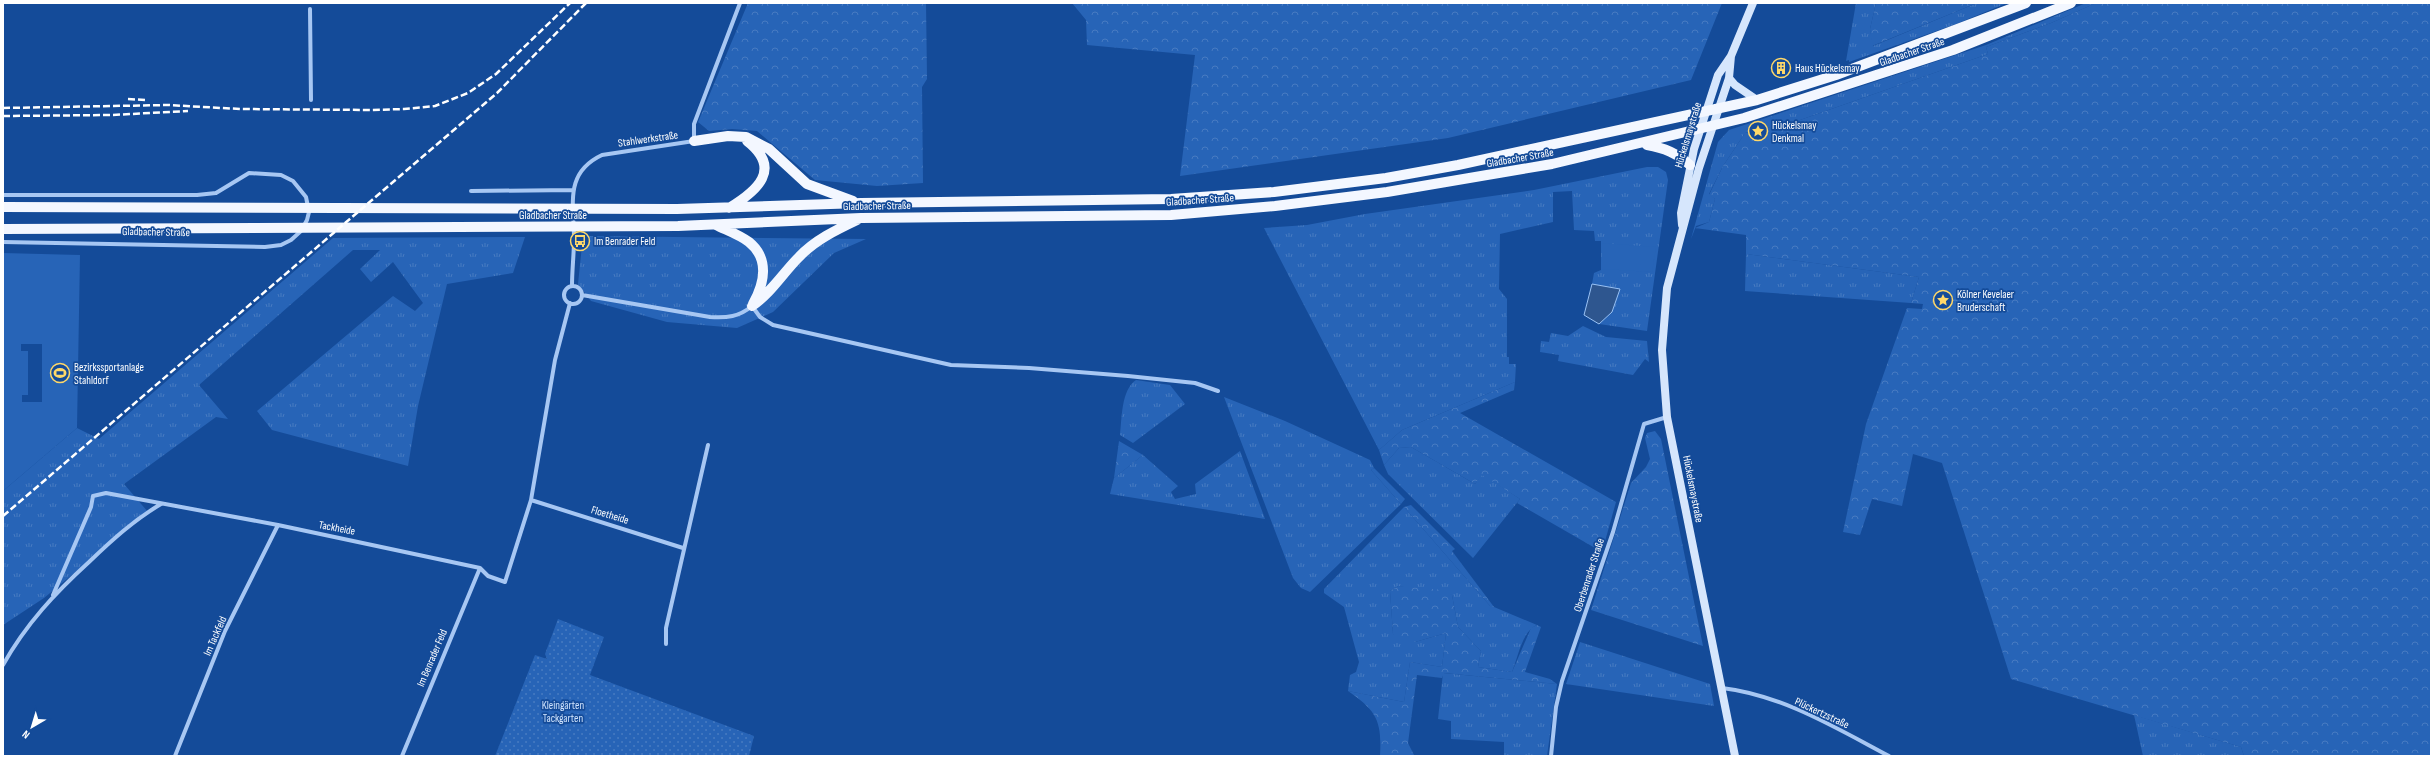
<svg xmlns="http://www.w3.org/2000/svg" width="2434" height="759" viewBox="0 0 2434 759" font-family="'Sofia Sans Condensed',sans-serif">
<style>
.grass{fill:url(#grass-tufts)}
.forest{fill:url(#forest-crowns)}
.park{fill:url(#park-dots)}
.pitch{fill:#2764b7;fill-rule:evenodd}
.water{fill:#2e568f;stroke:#99c2f5}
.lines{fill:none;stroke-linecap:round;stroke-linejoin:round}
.street{stroke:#a7c7f3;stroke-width:4}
.secondary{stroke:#d6e6fc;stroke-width:8}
.primary{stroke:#f3f7ff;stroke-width:10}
.rail{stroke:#fff;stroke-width:2.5;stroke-dasharray:7 3;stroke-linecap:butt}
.labels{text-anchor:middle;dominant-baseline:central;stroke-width:3.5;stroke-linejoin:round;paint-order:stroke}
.street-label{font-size:11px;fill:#fff;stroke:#144b99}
.poi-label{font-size:11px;fill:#fff;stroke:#144b99;text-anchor:start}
.park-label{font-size:11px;fill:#cfe3fd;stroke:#144b99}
</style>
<defs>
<pattern id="grass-tufts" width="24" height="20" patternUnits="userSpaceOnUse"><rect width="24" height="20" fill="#2764b7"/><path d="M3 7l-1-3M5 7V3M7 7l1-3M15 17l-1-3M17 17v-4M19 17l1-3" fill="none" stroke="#477bc2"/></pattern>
<pattern id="forest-crowns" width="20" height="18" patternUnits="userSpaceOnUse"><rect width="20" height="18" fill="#2764b7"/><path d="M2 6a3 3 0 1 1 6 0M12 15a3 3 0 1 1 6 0" fill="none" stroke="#477bc2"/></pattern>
<pattern id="park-dots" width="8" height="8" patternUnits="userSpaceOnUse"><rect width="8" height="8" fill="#2764b7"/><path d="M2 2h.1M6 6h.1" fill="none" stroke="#477bc2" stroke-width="1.8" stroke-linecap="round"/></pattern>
</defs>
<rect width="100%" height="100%" fill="#144b99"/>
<path class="grass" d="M1856 3H1876L1870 29 1873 46 1977 3H2007L1956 24 1849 62V60L1846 61Z
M2086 3H2096L2051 23 1986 47 1988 54 1800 120 1745 133 1723 166 1709 194 1715 199 1709 222 1696 226 1691 239 1718 142 1729 130 1986 45Z
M1647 167H1658L1666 172 1668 180 1647 331 1599 324 1612 312 1620 289 1592 284 1594 273 1601 270V241H1595L1594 231 1574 230 1572 191 1553 192V222L1500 234 1499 289 1507 299V357H1509V364H1516L1515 382 1402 430 1379 450 1264 228 1307 225 1365 214 1534 190Z
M583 236 866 239 834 253 773 312 737 328 667 322 591 301 578 284Z
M525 237 513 273 447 284 418 406 408 466 272 430 257 411 393 296 415 311 423 303 393 262 371 282 360 269 380 250H353L199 385 228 419 216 417 124 484 148 512 44 598 3 625V491L77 428 99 439 333 238Z
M1746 254 1919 277 1911 303 1745 291Z
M1583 326 1606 337 1647 341 1649 362 1645 359 1633 375 1558 361 1559 355 1540 352 1541 341 1549 342 1551 333 1568 336Z
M1136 380 1170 385 1185 404 1133 443 1120 435C1122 419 1121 390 1136 380Z
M1224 397 1285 421 1370 460 1374 468 1371 470 1401 504 1310 592 1301 588 1293 578Z
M1411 447 1475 484 1482 474 1520 499 1473 558 1388 474 1384 465 1399 448Z
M1240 451 1265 519 1110 494 1114 478 1143 455 1178 486 1171 492 1175 499 1196 494 1195 484Z
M1404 507 1491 607H1494L1537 625C1522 631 1518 658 1512 672L1478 667 1481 651 1458 627 1452 595 1398 586 1390 591 1393 634 1415 642 1446 633 1442 667 1410 662 1404 702 1348 691 1350 675 1356 672 1359 662 1344 607 1324 593V589Z
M1580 642 1710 684 1714 706 1566 684Z
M1443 673 1557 684 1547 756H1504V742L1451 739V721L1438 719Z
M2134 715 2241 747 2244 756H2143Z"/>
<path class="forest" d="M748 3H926L927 79 922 87 923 183 877 186 815 180 757 131 732 129 709 131 698 122Z
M1072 3H1722L1691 80 1448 138 1180 176 1195 55 1087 45 1086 20Z
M1876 3H1977L1872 46 1870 29Z
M2096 3H2431V756H2244L2241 747 2011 679 1942 463 1913 454 1902 506 1872 499 1860 535 1843 532 1866 424 1907 308 1922 309 1923 304 1911 303 1919 277 1746 254V235L1695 228 1709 222 1715 199 1709 195 1723 166 1745 133 1800 120 1988 54 1986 47 2051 23Z
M1515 382 1514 390 1460 413 1616 502 1602 552 1517 503 1520 499 1482 475 1475 484 1411 447 1399 448 1384 465 1379 450 1402 430Z
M1655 431 1661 439 1703 646 1591 610 1631 483 1646 467 1650 459 1645 438 1647 433Z
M1119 441 1143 455 1114 478Z
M1374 468 1405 499 1401 504 1371 470Z
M1411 505 1455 549 1452 551 1494 607H1491L1404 507Z
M1398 586 1444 590 1452 595 1458 627 1481 651 1478 667 1512 672 1531 628 1537 625 1541 627 1525 672 1550 679 1557 684 1444 673 1442 678 1417 675 1408 743 1414 755 1380 756C1382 721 1377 711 1348 691L1404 702 1410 662 1442 667 1446 633 1415 642H1401L1393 634 1390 591Z"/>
<path class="park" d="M558 619 604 637 590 675 754 736 749 756H495L535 655 547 659 545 654Z"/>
<path class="pitch" d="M1602 243 1656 247 1652 272 1602 269Z
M3 253 80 255 77 428 3 491ZM21 344H42V402H22V395H28V351H21Z"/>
<path class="water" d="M1592 284 1620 289 1612 312 1599 324 1584 315Z"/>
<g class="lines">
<path class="street" d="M310 9 311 100
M471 191 573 190
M3 195H197L216 193 249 173 281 175 293 181 306 197 309 212 307 220 301 231 291 240 281 245 265 247 3 242
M572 286C572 270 574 254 574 239 574 204 564 173 602 155L694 141V124L740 3
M564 295a9 9 0 1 1 18 0a9 9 0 1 1-18 0Z
M582 295 710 317C727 318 739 317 752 306L760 317 773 325 951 365 1029 368 1128 376 1195 383 1218 391
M531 500 683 548
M53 595 91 507 93 496 106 493 278 525 480 568 488 576 505 582 531 500 555 360 570 303
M666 644V628L708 445
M3 665C26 624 55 593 89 562 112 540 134 520 161 504
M1722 688C1782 695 1836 728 1889 756
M175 756 225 631 278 525
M402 756 480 568
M1551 756 1556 707 1562 681 1613 532 1644 424 1667 417"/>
<path class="secondary" d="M1731 56 1729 78 1699 168 1667 288 1662 350 1667 417 1735 756
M1729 78 1735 85 1757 100
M1682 225 1681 213 1694 149 1718 75 1731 56 1753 3"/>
<path class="primary" d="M694 141 728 136 746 137 769 149 807 184 853 201
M1647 145C1665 148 1676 153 1690 165
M3 207 677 209 861 203 1171 199 1274 192 1386 178 1458 165 1757 100 1836 75 2026 3
M729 208C757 191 783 169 747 141
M716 225C726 230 740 235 749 242 770 259 764 284 753 304
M3 229 678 226 861 218 1171 215 1275 206 1387 192 1552 164 1744 118 1953 50 2071 3
M752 306C772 292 782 274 799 257 815 240 836 230 857 220"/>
<path class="rail" d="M128 99 145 100
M3 108 168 105 240 109 371 110 404 109 435 106 468 93 496 74 570 3
M3 116 112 115 188 111
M3 516 497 93 586 3"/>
</g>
<defs>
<symbol id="building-ring" viewBox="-11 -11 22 22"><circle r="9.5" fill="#144b99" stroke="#ffd869" stroke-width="1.5"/><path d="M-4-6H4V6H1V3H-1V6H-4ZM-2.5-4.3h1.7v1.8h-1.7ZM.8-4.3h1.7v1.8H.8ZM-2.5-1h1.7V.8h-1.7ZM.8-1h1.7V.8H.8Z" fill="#ffd869"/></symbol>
<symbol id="sight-ring" viewBox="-11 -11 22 22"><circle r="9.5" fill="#144b99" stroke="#ffd869" stroke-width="1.5"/><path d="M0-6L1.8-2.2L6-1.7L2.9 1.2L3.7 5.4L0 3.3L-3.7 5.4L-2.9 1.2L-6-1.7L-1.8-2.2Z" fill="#ffd869"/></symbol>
<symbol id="bus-ring" viewBox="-11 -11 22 22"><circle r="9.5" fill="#144b99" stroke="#ffd869" stroke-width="1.5"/><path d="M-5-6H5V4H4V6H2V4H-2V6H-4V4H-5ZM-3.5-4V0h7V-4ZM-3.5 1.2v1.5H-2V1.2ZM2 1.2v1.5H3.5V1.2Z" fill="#ffd869"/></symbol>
<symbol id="stadium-ring" viewBox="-11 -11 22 22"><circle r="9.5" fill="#144b99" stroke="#ffd869" stroke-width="1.5"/><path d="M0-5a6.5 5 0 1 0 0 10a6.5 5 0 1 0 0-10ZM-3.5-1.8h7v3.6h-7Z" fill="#ffd869"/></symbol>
</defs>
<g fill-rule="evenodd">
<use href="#building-ring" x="1770" y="57" width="22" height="22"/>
<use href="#sight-ring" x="1747" y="120" width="22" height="22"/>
<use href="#bus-ring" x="569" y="230" width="22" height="22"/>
<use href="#sight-ring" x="1932" y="289" width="22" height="22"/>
<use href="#stadium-ring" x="49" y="362" width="22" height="22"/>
</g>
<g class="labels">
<g class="street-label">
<text transform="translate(1912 52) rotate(-19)">Gladbacher Straße</text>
<text transform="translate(1688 135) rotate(-73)">Hückelsmaystraße</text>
<text transform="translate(648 139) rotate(-8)">Stahlwerkstraße</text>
<text transform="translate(1520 158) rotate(-10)">Gladbacher Straße</text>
<text transform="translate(1200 200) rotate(-4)">Gladbacher Straße</text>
<text transform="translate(877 206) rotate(-1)">Gladbacher Straße</text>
<text x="553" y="215">Gladbacher Straße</text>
<text transform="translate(156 232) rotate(1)">Gladbacher Straße</text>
<text transform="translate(1693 489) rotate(79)">Hückelsmaystraße</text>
<text transform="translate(610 515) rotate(17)">Floetheide</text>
<text transform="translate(337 528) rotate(11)">Tackheide</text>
<text transform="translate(1589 575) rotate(-72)">Oberbenrader Straße</text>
<text transform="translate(215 636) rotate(-66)">Im Tackfeld</text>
<text transform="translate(432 658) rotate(-67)">Im Benrader Feld</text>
<text transform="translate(1822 713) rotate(25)">Plückertzstraße</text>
</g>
<g class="poi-label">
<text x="1795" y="68">Haus Hückelsmay</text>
<text x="1772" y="125">Hückelsmay<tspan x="1772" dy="13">Denkmal</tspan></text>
<text x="594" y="241">Im Benrader Feld</text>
<text x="1957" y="294">Kölner Kevelaer<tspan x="1957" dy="13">Bruderschaft</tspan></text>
<text x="74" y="367">Bezirkssportanlage<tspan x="74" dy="13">Stahldorf</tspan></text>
</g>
<g class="park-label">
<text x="563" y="705">Kleingärten<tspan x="563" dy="13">Tackgarten</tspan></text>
</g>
</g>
<rect width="2434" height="759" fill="none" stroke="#ffffff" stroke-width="8"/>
<g transform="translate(32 727) rotate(218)" stroke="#144b99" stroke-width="3" paint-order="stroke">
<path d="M0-3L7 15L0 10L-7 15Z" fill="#ffffff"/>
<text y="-6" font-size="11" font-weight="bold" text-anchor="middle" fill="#ffffff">N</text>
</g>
</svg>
